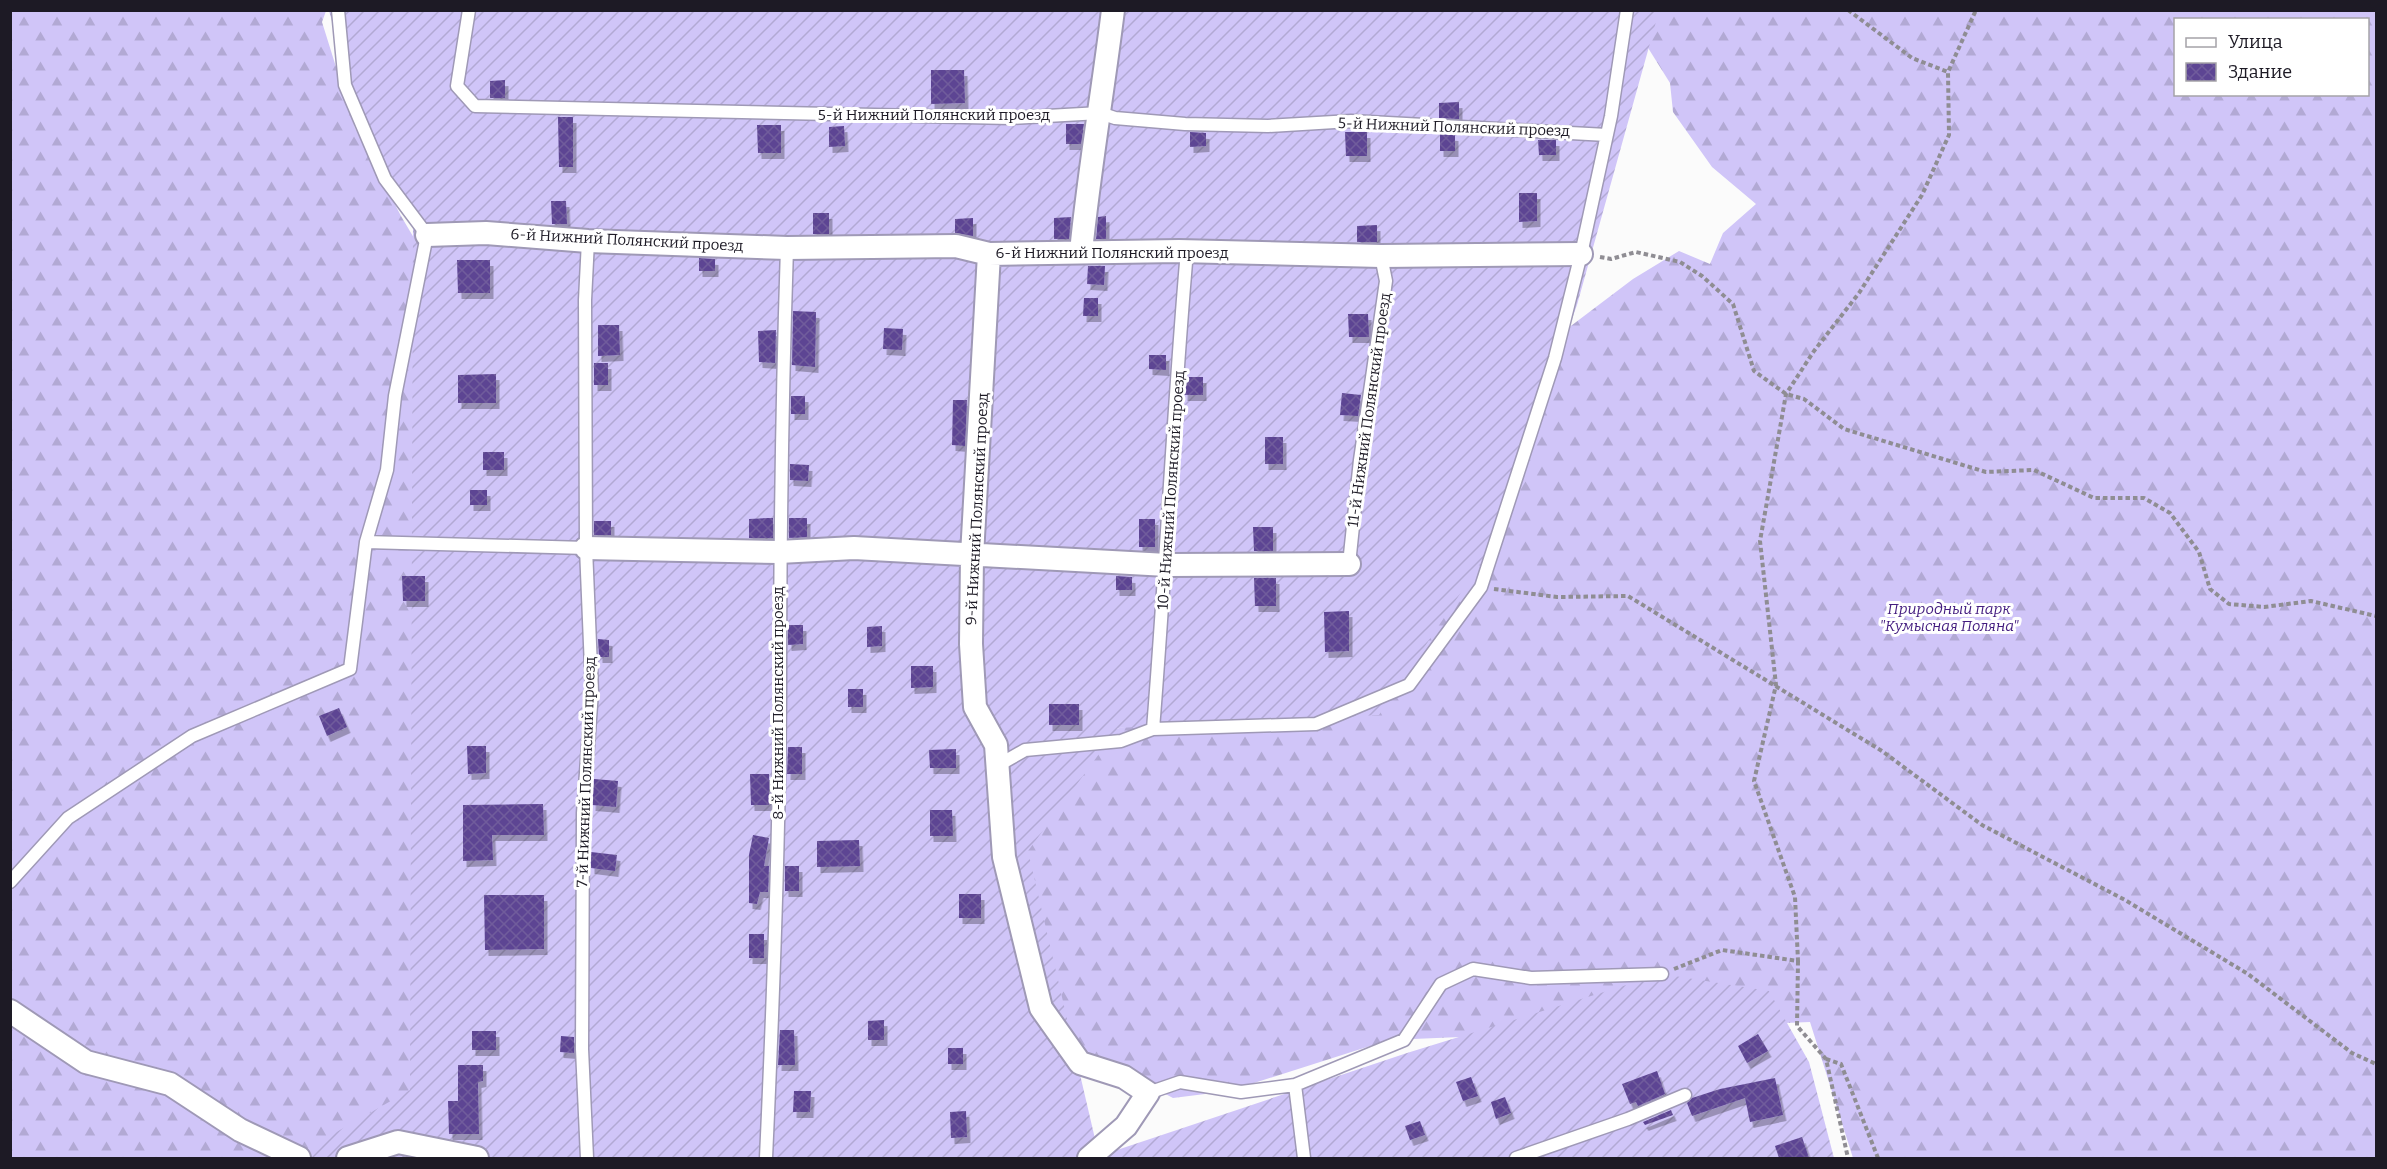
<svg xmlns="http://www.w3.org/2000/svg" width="2387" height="1169" viewBox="0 0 2387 1169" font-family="Bitter,serif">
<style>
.forest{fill:url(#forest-firs);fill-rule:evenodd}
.garden{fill:url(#garden-furrows)}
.building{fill:url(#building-cross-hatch);filter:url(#shadow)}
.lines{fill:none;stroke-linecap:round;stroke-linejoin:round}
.service-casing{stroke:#9f99b6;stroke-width:15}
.minor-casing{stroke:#9f99b6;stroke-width:26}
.path{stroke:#8f8d93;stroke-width:4;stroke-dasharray:4.5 3;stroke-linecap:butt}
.service{stroke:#fff;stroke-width:12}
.minor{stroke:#fff;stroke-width:22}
.labels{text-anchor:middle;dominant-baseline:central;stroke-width:6;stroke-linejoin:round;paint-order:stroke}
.street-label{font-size:15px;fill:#1d1a25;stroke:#fff}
.park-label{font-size:15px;font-style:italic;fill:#431c7f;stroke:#fff}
</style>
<defs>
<pattern id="forest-firs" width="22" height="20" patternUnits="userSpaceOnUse" patternTransform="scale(1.5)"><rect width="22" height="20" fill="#d0c5f8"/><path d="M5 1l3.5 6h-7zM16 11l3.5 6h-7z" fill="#b2a9d4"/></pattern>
<pattern id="garden-furrows" width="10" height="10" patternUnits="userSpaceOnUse" patternTransform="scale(1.5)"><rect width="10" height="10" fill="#d0c5f8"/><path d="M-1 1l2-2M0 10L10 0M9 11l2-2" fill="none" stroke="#b2a9d4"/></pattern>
<pattern id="building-cross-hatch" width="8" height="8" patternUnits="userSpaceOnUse" patternTransform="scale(1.5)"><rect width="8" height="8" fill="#5d4593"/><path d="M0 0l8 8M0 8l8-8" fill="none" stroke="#705c9c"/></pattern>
<filter id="shadow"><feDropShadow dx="3.5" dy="6" stdDeviation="0" flood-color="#0004"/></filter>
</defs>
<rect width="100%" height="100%" fill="#fbfbfb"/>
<path class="forest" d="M10 11H326L322 22 355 128 401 216 427 260 414 1095 328 1158H11Z
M1625 11H2376V1158H1853L1810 1022 1389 1040 1229 1091 1173 1098 1082 1050 1041 974 990 796 1066 738 1387 678 1547 344 1633 279 1679 251 1710 264 1723 233 1756 204 1712 167 1673 112 1670 83ZM2176 20H2368V94H2176Z"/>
<path class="garden" d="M329 11H1659L1577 305 1484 558 1379 715 1118 728 1028 851 1099 1156 1407 1053 1662 974 1769 991 1809 1062 1834 1158H291L410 1090 413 224 373 159Z"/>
<path class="building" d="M931 70H964L965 103 931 104Z
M505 80V98H490V81Z
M1459 102V119L1439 118V103Z
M558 117H573V167H559Z
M1066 124H1084L1081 144H1066Z
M757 125H781V153H758Z
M844 126 845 146 829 147V127Z
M1190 132 1206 133V146L1190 147Z
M1345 132H1367V156H1346Z
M1440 134 1455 135V151H1440Z
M1538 140H1556V155H1539Z
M1519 193H1537V221L1519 222Z
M551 201H566L567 224H552Z
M813 213H829V234H813Z
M1106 216V239H1096L1098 217Z
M1071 217 1069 239H1054V218Z
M973 218V236L955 233V219Z
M1377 225V242H1357V226Z
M699 258 715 259V271H699Z
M457 260H490V293H458Z
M1088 266H1105L1104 285 1087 284Z
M1084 298H1098V316H1083Z
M793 311 816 312 815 367 792 365Z
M1348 314H1368L1369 337H1349Z
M598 325H619L620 355 598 356Z
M884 328 903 329 902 350 883 349Z
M776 330 775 363 759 362 758 331Z
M1149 355H1166V370L1149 369Z
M594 363H608V385H594Z
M496 374V403H458V375Z
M1185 377H1203V395H1184Z
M1342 393 1361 395 1358 416 1340 415Z
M791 396H805V414H791Z
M953 400H967L965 446 952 445Z
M1265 437H1283V464H1265Z
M483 452H504V470H483Z
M790 464 809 465 808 481 790 480Z
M470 490H487V505H470Z
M768 518H773V538H749V519Z
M789 518H807V537L789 538Z
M1139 519H1155V547H1139Z
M594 521H611V535H594Z
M1253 527H1273V551H1254Z
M402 576H425V601H403Z
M1116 576 1132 577V590H1116Z
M1254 578H1276V606H1255Z
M1349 611V651L1325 652 1324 612Z
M788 625H803V644L788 645Z
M882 626V646L867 647V627Z
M598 639 609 640V657H599Z
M911 666H933V687L911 688Z
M848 689H863V707H848Z
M1049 704H1079V725H1049Z
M339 708 347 727 327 736 319 716Z
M467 746H486V773L468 774Z
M788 747H802V774H787Z
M956 749V768H930L929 750Z
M750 774H769V805H751Z
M594 779 618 781 616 807 592 805Z
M543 804 544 835H492L493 860 463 861V805Z
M930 810H952L953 836H930Z
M753 835 769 838 764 866H769L768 892H760L757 904 749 903V855Z
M859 840 860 866 817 867V841Z
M591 852 617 855 615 871 591 868Z
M785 866H799V891H785Z
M959 894H981V918H959Z
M484 895H544V949L485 950Z
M749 934H764V958H749Z
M884 1020V1040H868V1021Z
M780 1030H794L795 1065H778Z
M472 1031H496V1050H472Z
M1758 1034 1768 1051 1747 1063 1738 1046Z
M561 1036 574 1037V1053L560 1052Z
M948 1048H963V1064H948Z
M458 1065H483V1081L478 1082 479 1134H449L448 1101H458Z
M1657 1071 1665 1094 1638 1106 1636 1102 1630 1104 1622 1084Z
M1471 1077 1478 1096 1463 1101 1456 1082Z
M1775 1078 1783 1115 1750 1122 1745 1098 1692 1116 1687 1103 1692 1098 1720 1089Z
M794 1091H811L810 1112H793Z
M1505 1097 1511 1113 1496 1119 1491 1102Z
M1671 1110 1673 1115 1645 1125 1643 1122Z
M966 1111 967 1137 951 1138 950 1112Z
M1420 1121 1425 1135 1410 1140 1405 1126Z
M1802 1137 1809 1158H1779L1775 1146Z"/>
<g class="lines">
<defs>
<path id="service" d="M338 10 345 85 385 179 427 235 395 396 387 470 366 542
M469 10 457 86 475 106 1010 118 1100 113 1115 118 1185 124 1268 126 1351 121 1607 135
M1349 564 1360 460 1386 281 1381 256
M1153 729C1166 570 1173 410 1187 251
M997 766 1025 750 1121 741 1153 729 1316 724 1409 685 1481 587 1555 358 1581 254 1611 116 1627 10
M10 882 68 818 192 736 350 669 366 542 586 548
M1295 1085 1304 1158
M1148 1093 1180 1082 1241 1092 1295 1085 1404 1040 1441 984 1473 969 1531 978 1662 974
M587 1158 582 1049 583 813 592 692 586 548 585 300 588 241
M766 1158C773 1005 779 850 780 696 780 547 782 397 787 248
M1516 1158 1628 1119 1685 1095"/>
<path id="minor" d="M427 235 486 233 588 241 787 248 956 246 989 254 1179 251 1381 256 1581 254
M1081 252C1089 171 1103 91 1113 10
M989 254 972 555 971 644 975 707 996 745 1004 857 1041 1008 1080 1063 1124 1077 1148 1093 1126 1126 1089 1158
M586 548 779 552 854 548 1167 565 1349 564
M10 1011 86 1062 170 1084 240 1130 299 1158
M348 1158 398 1142 477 1158"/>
</defs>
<use href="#service" class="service-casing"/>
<use href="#minor" class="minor-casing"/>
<path class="path" d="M1848 10 1912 58 1948 72
M1600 257 1611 259 1636 252 1680 262 1702 276 1733 304 1754 371 1786 394 1804 399 1844 429 1986 472 2034 470 2094 498H2144L2170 513 2199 552 2210 589 2229 604 2264 607 2311 601 2376 616
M1494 589 1557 597 1628 596 1882 751 1982 825 2125 900 2248 974 2352 1053 2376 1064
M1798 961 1797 1026 1826 1059 1848 1158
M1674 969 1722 950 1798 961 1795 897 1754 781 1776 685 1760 541 1786 394 1814 351 1859 293 1922 195 1949 135 1948 72 1976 10
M1826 1059 1841 1064 1878 1158"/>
<use href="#service" class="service"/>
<use href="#minor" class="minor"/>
</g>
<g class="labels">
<g class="street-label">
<text x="934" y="115">5-й Нижний Полянский проезд</text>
<text transform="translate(1454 127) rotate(2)">5-й Нижний Полянский проезд</text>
<text transform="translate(627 240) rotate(3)">6-й Нижний Полянский проезд</text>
<text x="1112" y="253">6-й Нижний Полянский проезд</text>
<text transform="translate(1369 410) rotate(-82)">11-й Нижний Полянский проезд</text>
<text transform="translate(1171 490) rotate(-86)">10-й Нижний Полянский проезд</text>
<text transform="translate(977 509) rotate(-87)">9-й Нижний Полянский проезд</text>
<text transform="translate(778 703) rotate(-90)">8-й Нижний Полянский проезд</text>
<text transform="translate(586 772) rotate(-88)">7-й Нижний Полянский проезд</text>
</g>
<g class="park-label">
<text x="1949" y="609">Природный парк<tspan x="1949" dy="17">"Кумысная Поляна"</tspan></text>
</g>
</g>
<rect width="2387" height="1169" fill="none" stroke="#1d1a25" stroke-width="24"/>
<rect x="2174" y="18" width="195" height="78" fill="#ffffff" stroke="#a5a3a8" stroke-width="1.5"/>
<rect x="2186" y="38" width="30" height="9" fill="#ffffff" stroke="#a5a3a8" stroke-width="1.5"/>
<text x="2228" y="48" font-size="18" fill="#1d1a25">Улица</text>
<rect x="2186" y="63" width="30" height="18" fill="url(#building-cross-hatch)" stroke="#a5a3a8" stroke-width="1.5"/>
<text x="2228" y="78" font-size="18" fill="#1d1a25">Здание</text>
</svg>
